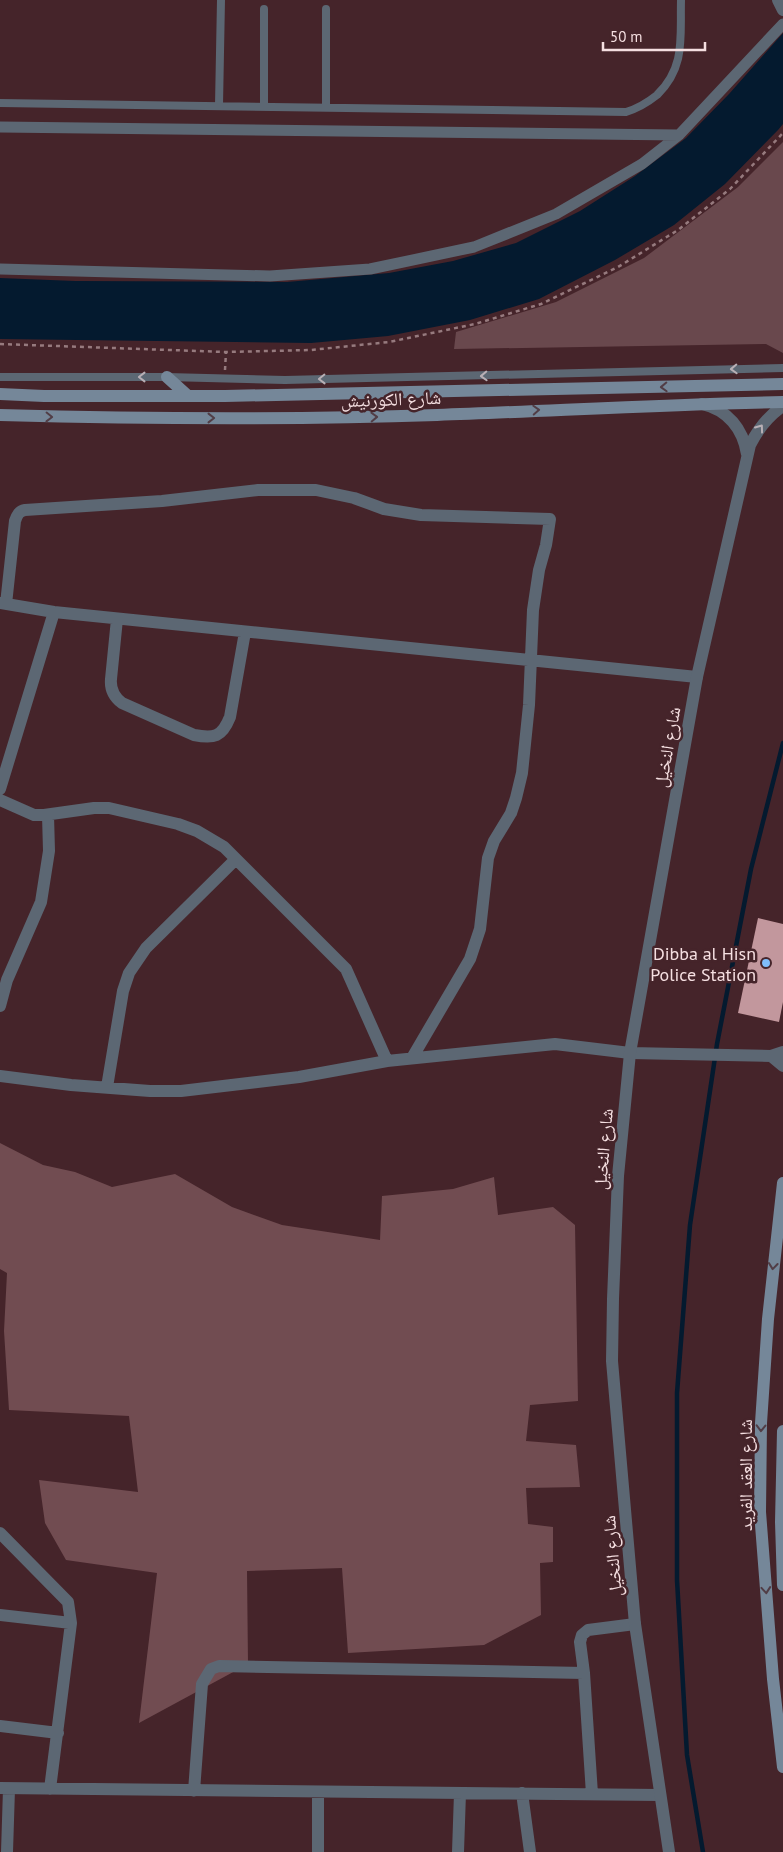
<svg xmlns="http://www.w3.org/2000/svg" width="783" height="1852" viewBox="0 0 783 1852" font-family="'PT Sans','Noto Naskh Arabic',sans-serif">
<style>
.green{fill:#69484d}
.forest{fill:#714c51}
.water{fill:#041a2f}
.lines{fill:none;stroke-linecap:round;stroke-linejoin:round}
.stream{stroke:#041a2f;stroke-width:4.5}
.building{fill:#c2979d}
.path{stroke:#967a7e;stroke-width:2.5;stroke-dasharray:4 4;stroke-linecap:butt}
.service{stroke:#5c6773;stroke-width:8}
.pedestrian{stroke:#5c6773;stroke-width:11}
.minor{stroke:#5c6773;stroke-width:12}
.tertiary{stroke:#5c6773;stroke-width:12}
.secondary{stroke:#758799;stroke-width:12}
.oneway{stroke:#b8afb5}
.oneway2{stroke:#513d46}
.poi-dot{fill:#80bdfa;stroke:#45242a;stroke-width:2}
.labels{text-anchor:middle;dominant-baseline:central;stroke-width:5;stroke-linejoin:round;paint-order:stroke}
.street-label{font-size:18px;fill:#f5dfe1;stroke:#45242a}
.poi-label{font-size:18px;fill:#f5dfe1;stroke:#45242a;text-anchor:end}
</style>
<rect width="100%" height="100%" fill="#45242a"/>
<path class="green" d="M783 142V353L766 344 454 349 456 332 556 302 644 258 738 187Z"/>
<path class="forest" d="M0 1143 43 1165 75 1172 112 1187 175 1174 232 1207 282 1225 380 1240 382 1196 453 1189 494 1177 498 1215 553 1207 575 1225 578 1401 530 1405 526 1441 576 1445 580 1487 526 1488 528 1524 553 1527V1562L540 1563 541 1615 484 1645 348 1653 342 1568 247 1571 248 1664 139 1723 157 1573 66 1560 45 1523 39 1480 138 1492 129 1416 9 1410 4 1331 7 1273 0 1269Z"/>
<path class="water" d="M783 33V124L778 130 725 184 674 225 615 260 539 299 470 320 388 336 311 343 0 339V278L75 281 287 282 389 273 453 261 516 243 580 211 635 176 686 138 729 94Z"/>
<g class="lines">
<path class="stream" d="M703 1852 687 1755 677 1580V1393L690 1225 717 1044 751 869 783 743"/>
</g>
<path class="building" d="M758 918 783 924V1002L779 1022 738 1013Z"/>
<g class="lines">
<path class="path" d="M0 344 226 352 311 350 389 342 475 324 541 304 618 267 678 230 730 189 783 133
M225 370 226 352"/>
<path class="service" d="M326 9V107
M0 103 626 112C639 108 647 103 657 95 686 67 680 37 681 0
M219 105 221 0
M264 106V9
M0 377H167L285 380 783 368"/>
<path class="pedestrian" d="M0 127 679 135
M0 269 270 276 370 269 474 247 556 214 642 164 679 135 783 24"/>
<path class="minor" d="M778 0 783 10
M0 603 54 612 697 677
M6 604 15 521C17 515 19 511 25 510L162 501 258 490H316L354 498 384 509 421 515 550 519 546 545 539 570 533 610 529 705 522 773 516 798 511 813 494 841 488 858 480 929 470 959 412 1058
M117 619 111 679C110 690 114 697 122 703L194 735C214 739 222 737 230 717L245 632
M0 789 54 612
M0 800 34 815H44L94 808H109L178 824 197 831 224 847 346 969 387 1061
M0 1006 7 980 41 902 49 851 48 815
M771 1056 783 1066
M0 1076 71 1085 150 1091H181L299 1077 387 1061 555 1044 630 1053 771 1056 783 1052
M107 1087 123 991 129 973 146 948 236 859
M0 1533 68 1602 71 1623 50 1789
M0 1615 71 1623
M0 1726 58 1733
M0 1788 660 1795
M194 1791 202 1684 211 1669 219 1666 584 1673
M522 1793 530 1852
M592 1794 584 1673 580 1642 582 1635 588 1630 635 1624
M7 1852 9 1789
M318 1852V1792
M458 1852 460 1793"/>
<path class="tertiary" d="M702 404C728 410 743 429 747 454
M669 1852 635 1624 612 1361 613 1299 618 1176 630 1053 697 677 750 445C758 429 768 416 783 406"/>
<path class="secondary" d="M167 377 188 396
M0 394 44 396H225L783 384
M0 415C146 419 291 420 437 415 552 411 667 404 783 402
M783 1183 768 1319 761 1423 760 1512 773 1679 783 1767
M783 1431 781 1522 783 1585"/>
</g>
<defs><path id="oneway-chevron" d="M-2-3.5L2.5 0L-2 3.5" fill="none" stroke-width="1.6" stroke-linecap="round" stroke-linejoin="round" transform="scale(1.25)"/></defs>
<g class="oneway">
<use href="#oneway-chevron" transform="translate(734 369) rotate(178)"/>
<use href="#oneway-chevron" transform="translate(484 376) rotate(178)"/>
<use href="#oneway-chevron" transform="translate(142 377) rotate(180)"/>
<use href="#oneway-chevron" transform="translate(322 379) rotate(179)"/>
<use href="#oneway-chevron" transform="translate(760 428) rotate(-54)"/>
</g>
<g class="oneway2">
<use href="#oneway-chevron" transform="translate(664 387) rotate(178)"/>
<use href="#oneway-chevron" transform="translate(536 410) rotate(-3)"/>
<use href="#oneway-chevron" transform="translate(49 417) rotate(1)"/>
<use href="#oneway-chevron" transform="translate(374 417) rotate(-2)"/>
<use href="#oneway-chevron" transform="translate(211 418)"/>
<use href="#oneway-chevron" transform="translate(773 1266) rotate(96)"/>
<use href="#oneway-chevron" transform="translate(761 1428) rotate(91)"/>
<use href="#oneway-chevron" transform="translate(766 1590) rotate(85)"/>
</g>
<circle class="poi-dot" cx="766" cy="963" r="5"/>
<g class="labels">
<g class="street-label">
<text transform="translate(391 399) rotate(-2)">شارع الكورنيش</text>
<text transform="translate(667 747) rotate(-80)">شارع النخيل</text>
<text transform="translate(603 1149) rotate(-85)">شارع النخيل</text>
<text transform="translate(745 1475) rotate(-90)">شارع العقد الفريد</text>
<text transform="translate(612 1556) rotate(-95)">شارع النخيل</text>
</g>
<g class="poi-label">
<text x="756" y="953">Dibba al Hisn<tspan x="756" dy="21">Police Station</tspan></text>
</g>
</g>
<path d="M603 42v8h102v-8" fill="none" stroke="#f5dfe1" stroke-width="2.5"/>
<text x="610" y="42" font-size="15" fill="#f5dfe1" stroke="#45242a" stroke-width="4" paint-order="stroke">50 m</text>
</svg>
